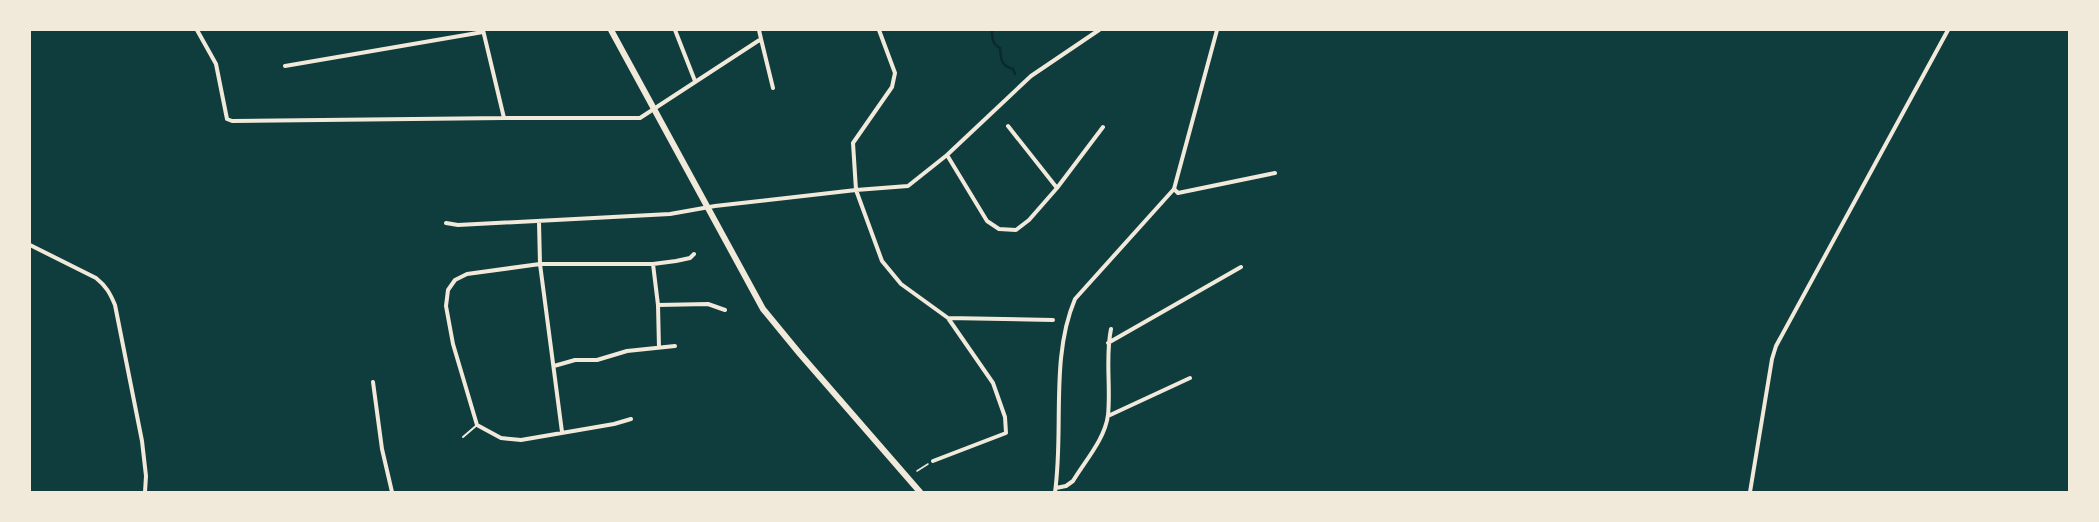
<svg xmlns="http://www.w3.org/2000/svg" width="2099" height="522" viewBox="0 0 2099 522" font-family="'Nunito Sans',sans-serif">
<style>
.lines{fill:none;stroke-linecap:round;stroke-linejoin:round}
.stream{stroke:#0a2a2b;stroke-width:2.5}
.path{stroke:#f1e9da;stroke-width:1.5}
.service{stroke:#f1e9da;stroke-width:2}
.minor{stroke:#f1e9da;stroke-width:4}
.secondary{stroke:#f1e9da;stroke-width:6}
</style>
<rect width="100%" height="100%" fill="#0f3d3e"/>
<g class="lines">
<path class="stream" d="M992 30C992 38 992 44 1000 48 1001 61 1001 65 1013 69L1015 74"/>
<path class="path" d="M917 471 928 464"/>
<path class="service" d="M463 437 477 425"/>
<path class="minor" d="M197 30 216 64 227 119 232 121 504 118H640L761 39 759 30
M483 30 504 118
M675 30 695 81
M879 30 895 73 892 87 853 143 856 190 882 261 901 284 948 318 993 383 1005 417 1006 433 933 461
M761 39 773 88
M285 66 483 32
M1008 126 1057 188
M947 155 987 221 999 229 1016 230 1029 220 1057 188 1103 127
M1174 189 1178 193 1275 173
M539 222 540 264 562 432
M446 223 458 225 670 214 715 206 856 190 908 186 947 155 1031 76 1099 30
M30 245 96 278C106 286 110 293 115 305L142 441 146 476 145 492
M653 264 658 305 659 348
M658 305 708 304 725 310
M948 318 1053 320
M1108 343 1241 267
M554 366 575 360H597L627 351 675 346
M373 382 382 449 392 492
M1108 416 1190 378
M631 419 614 424 521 440 501 438 477 425 453 344 446 306 448 290 455 280 467 274 540 264H653L676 261 690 258 694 254
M1056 488 1066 486 1073 481C1085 461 1105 439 1108 415 1111 386 1105 357 1111 329
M1055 492C1064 430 1050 358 1075 299L1174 189 1217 30
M1750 492 1772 359 1776 346 1948 30"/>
<path class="secondary" d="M611 30 763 309 800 354 920 492"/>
</g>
<rect width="2099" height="522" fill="none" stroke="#f1e9da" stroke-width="62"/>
</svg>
